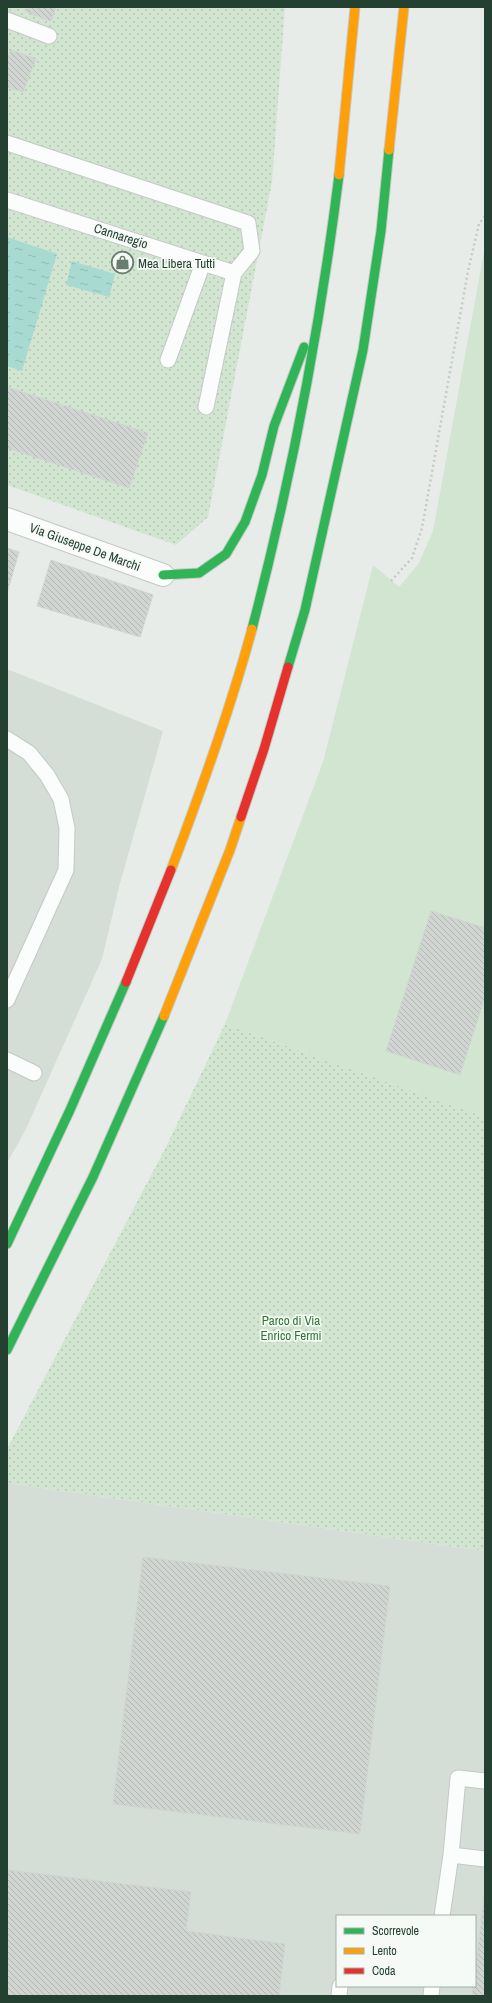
<svg xmlns="http://www.w3.org/2000/svg" width="492" height="2003" viewBox="0 0 492 2003" font-family="'Archivo Narrow',sans-serif">
<style>
.built{fill:#d5ddd7;fill-rule:evenodd}
.grass{fill:url(#grass-dots)}
.garden{fill:#d1e5d1}
.water{fill:url(#water-ripples)}
.building{fill:url(#building-back-hatch);stroke:#d0d5d1}
.lines{fill:none;stroke-linecap:round;stroke-linejoin:round}
.lane-casing{stroke:#c4c9c5;stroke-width:17}
.street-casing{stroke:#c4c9c5;stroke-width:24}
.fast-casing{stroke:#c2cac6;stroke-width:11}
.slow-casing{stroke:#c2cac6;stroke-width:11}
.jam-casing{stroke:#c2cac6;stroke-width:11}
.path{stroke:#c3cbc6;stroke-width:2.5;stroke-dasharray:2 3;stroke-linecap:butt}
.lane{stroke:#fbfcfc;stroke-width:15}
.street{stroke:#fbfcfc;stroke-width:22}
.fast{stroke:#30b455;stroke-width:9}
.slow{stroke:#ff9f0a;stroke-width:9}
.jam{stroke:#e5322d;stroke-width:9}
.labels{text-anchor:middle;dominant-baseline:central;stroke-width:3.5;stroke-linejoin:round;paint-order:stroke}
.street-label{font-size:13px;fill:#244030;stroke:#f6faf7}
.poi-label{font-size:13px;fill:#244030;stroke:#f6faf7;text-anchor:start}
.park-label{font-size:13px;fill:#2e7734;stroke:#f6faf7}
</style>
<defs>
<pattern id="grass-dots" width="8" height="8" patternUnits="userSpaceOnUse"><rect width="8" height="8" fill="#d1e5d1"/><path d="M2 2h.1M6 6h.1" fill="none" stroke="#b3c6b4" stroke-width="1.8" stroke-linecap="round"/></pattern>
<pattern id="water-ripples" width="26" height="14" patternUnits="userSpaceOnUse"><rect width="26" height="14" fill="#a9dad2"/><path d="M2 4q2-2 4 0t4 0M15 11q2-2 4 0t4 0" fill="none" stroke="#91bcb5"/></pattern>
<pattern id="building-back-hatch" width="6" height="6" patternUnits="userSpaceOnUse"><rect width="6" height="6" fill="#d0d5d1"/><path d="M-1 5l2 2M0 0l6 6M5-1l2 2" fill="none" stroke="#b2b8b4"/></pattern>
</defs>
<rect width="100%" height="100%" fill="#e7ece8"/>
<path class="built" d="M7 669 163 731 119 887 102 959 25 1131 7 1163Z
M7 1483 485 1551V1996H7ZM337 1916H475V1986H337Z"/>
<path class="grass" d="M7 7H285L272 182 208 517 176 545 7 485Z
M225 1024 477 1114 485 1115V1551L7 1483V1449L166 1147Z"/>
<path class="garden" d="M485 246V1115L477 1114 225 1024 323 762 373 565 399 587 419 563 433 531Z"/>
<path class="water" d="M7 237 57 254 22 371 7 366Z
M72 261 115 274 109 297 66 285Z"/>
<path class="building" d="M28 7H56L51 21 26 12Z
M11 50 36 59 23 92 7 87V59Z
M7 387 148 433 129 488 7 448Z
M7 548 19 552 7 593Z
M51 560 153 595 140 637 37 606Z
M431 911 485 928V997L460 1075 386 1051Z
M143 1557 390 1586 360 1834 113 1804Z
M7 1870 191 1892 186 1931 285 1944 279 1996H7Z
M485 1891V1996H472L473 1986H475V1972Z"/>
<g class="lines">
<defs>
<path id="lane" d="M7 20 49 36
M7 143 248 223 252 251 234 273 206 407
M7 200 234 273
M168 360 203 263
M7 739 29 753 47 775 61 799 67 828 66 870 7 1000
M7 1060 34 1073
M451 1855 485 1859
M442 1916 451 1855 458 1778 485 1781
M339 1996 340 1986
M431 1996 432 1986"/>
<path id="street" d="M7 519 163 575"/>
<path id="fast" d="M163 575 199 573 226 554 245 522 262 475 274 426 304 347
M252 629C291 480 320 328 339 175
M288 667 305 610 363 350 381 231 389 150
M7 1244 70 1110 126 982
M7 1350 93 1177 164 1016"/>
<path id="slow" d="M389 150 404 7
M339 175 355 7
M171 870C201 791 230 711 252 629
M164 1016 230 850 241 817"/>
<path id="jam" d="M241 817 264 749 288 667
M126 982 171 870"/>
</defs>
<use href="#lane" class="lane-casing"/>
<use href="#street" class="street-casing"/>
<use href="#fast" class="fast-casing"/>
<use href="#slow" class="slow-casing"/>
<use href="#jam" class="jam-casing"/>
<path class="path" d="M391 581 412 558 422 528 468 271 479 224 485 216"/>
<use href="#lane" class="lane"/>
<use href="#street" class="street"/>
<use href="#fast" class="fast"/>
<use href="#slow" class="slow"/>
<use href="#jam" class="jam"/>
</g>
<defs>
<symbol id="shop-ring" viewBox="-11 -11 22 22"><circle r="9.5" fill="#f6faf7" stroke="#687c70" stroke-width="1.5"/><path d="M-5-2.5h2.3a2.7 3.5 0 0 1 5.4 0H5L5.5 6h-11ZM-1.5-2.5h3a1.5 2.3 0 0 0-3 0Z" fill="#687c70"/></symbol>
</defs>
<g fill-rule="evenodd">
<use href="#shop-ring" x="110" y="250" width="25" height="25"/>
</g>
<g class="labels">
<g class="street-label">
<text transform="translate(121 236) rotate(18)">Cannaregio</text>
<text transform="translate(85 547) rotate(20)">Via Giuseppe De Marchi</text>
</g>
<g class="poi-label">
<text x="138" y="263">Mea Libera Tutti</text>
</g>
<g class="park-label">
<text x="291" y="1320">Parco di Via<tspan x="291" dy="15">Enrico Fermi</tspan></text>
</g>
</g>
<rect width="492" height="2003" fill="none" stroke="#244030" stroke-width="16"/>
<rect x="336" y="1915" width="140" height="72" fill="#f6faf7" stroke="#a2b0a7"/>
<rect x="344" y="1928" width="20" height="6" fill="#30b455" stroke="#a2b0a7"/>
<text x="372" y="1935" font-size="12" fill="#244030">Scorrevole</text>
<rect x="344" y="1948" width="20" height="6" fill="#ff9f0a" stroke="#a2b0a7"/>
<text x="372" y="1955" font-size="12" fill="#244030">Lento</text>
<rect x="344" y="1968" width="20" height="6" fill="#e5322d" stroke="#a2b0a7"/>
<text x="372" y="1975" font-size="12" fill="#244030">Coda</text>
</svg>
